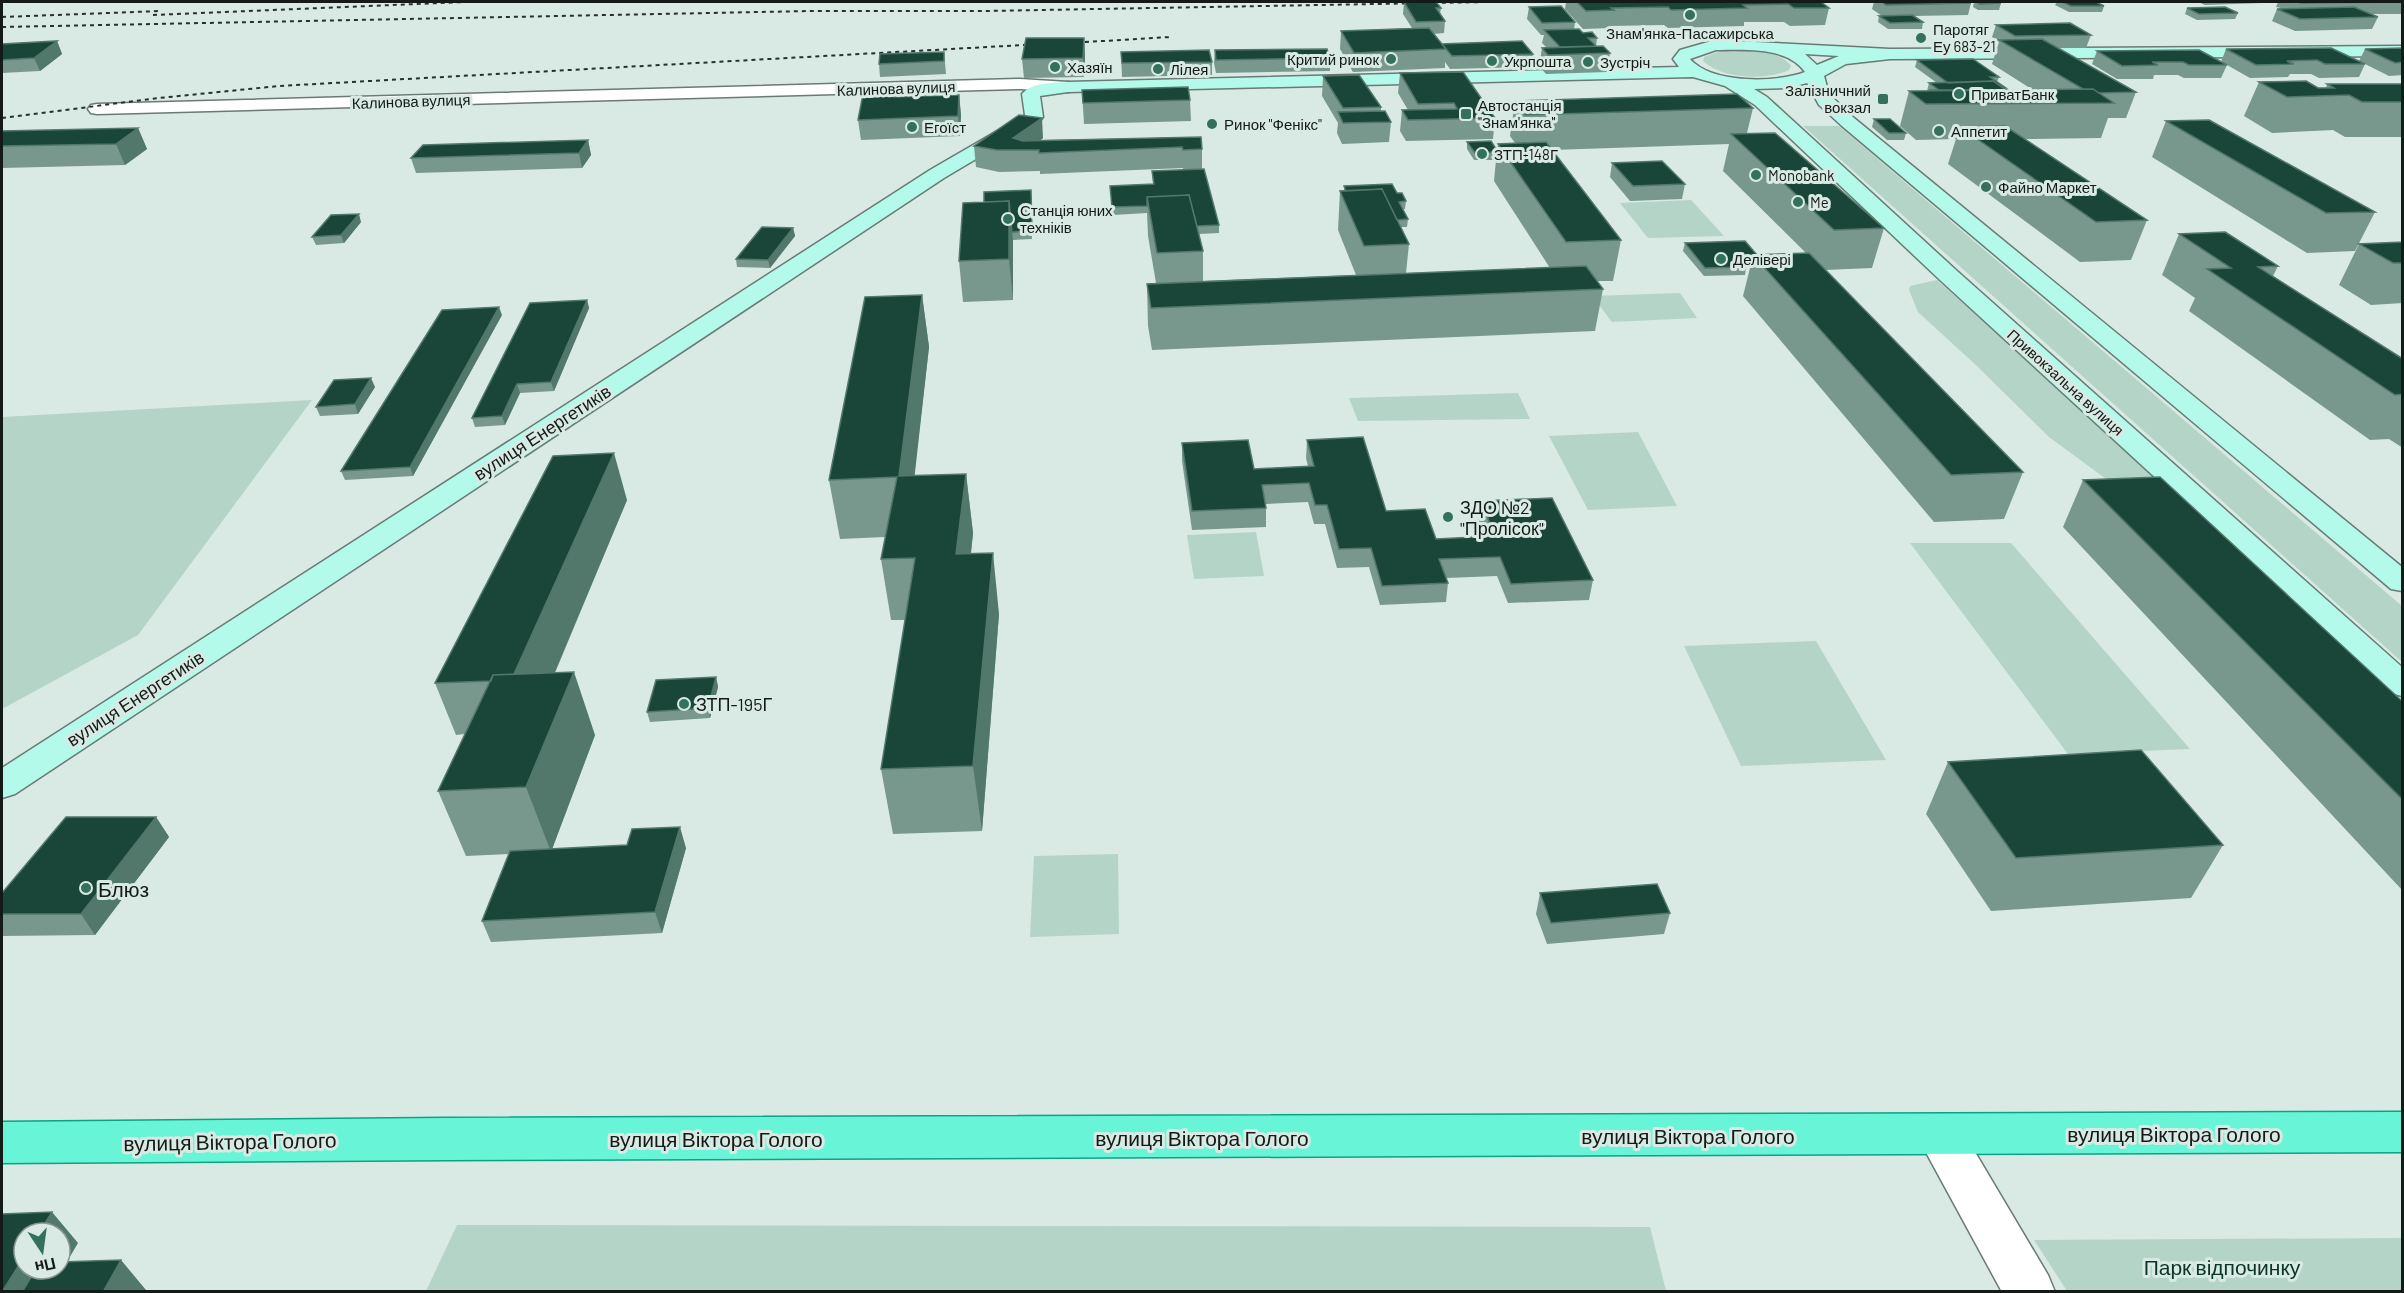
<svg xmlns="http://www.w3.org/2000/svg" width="2404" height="1293" viewBox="0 0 2404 1293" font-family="Barlow,sans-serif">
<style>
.green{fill:#b5d4c8}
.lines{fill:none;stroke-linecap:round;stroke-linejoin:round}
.street-casing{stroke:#6a7a74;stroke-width:3}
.secondary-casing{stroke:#6a7a74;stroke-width:3}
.primary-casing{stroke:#09a482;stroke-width:3}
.street{fill:#fff;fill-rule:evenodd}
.secondary{fill:#b3faeb;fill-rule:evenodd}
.primary{fill:#68f5d7;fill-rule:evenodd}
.rail{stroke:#28302c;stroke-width:2;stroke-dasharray:4 4;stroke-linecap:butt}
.wall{fill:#78988e}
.shaded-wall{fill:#52776b}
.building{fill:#194638;stroke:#52776b;stroke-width:1.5}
.poi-dot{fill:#33715d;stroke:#d8eae3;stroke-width:2}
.labels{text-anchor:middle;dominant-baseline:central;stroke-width:6;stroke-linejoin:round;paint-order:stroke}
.far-poi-label{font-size:15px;fill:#141a17;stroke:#d8eae3;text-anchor:start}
.far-street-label{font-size:15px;fill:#141a17;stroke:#d8eae3}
.street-label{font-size:18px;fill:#141a17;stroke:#d8eae3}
.poi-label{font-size:18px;fill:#141a17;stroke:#d8eae3;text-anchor:start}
.near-poi-label{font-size:21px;fill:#141a17;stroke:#d8eae3;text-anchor:start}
.near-street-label{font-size:21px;fill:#141a17;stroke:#d8eae3}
.near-park-label{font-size:21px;fill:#0b3529;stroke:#d8eae3}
</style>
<rect width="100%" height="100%" fill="#d8eae3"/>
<path class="green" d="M1722 50C1742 50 1778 48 1791 66L1789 70C1766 81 1722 79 1703 61L1704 57Z
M1803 126H1839L2402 606V662Z
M1691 200 1724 236 1648 238 1620 203Z
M1937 280 2178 494 2113 484 2049 437 1978 367 1918 312 1909 290 1910 286Z
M1680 293 1697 318 1612 322 1592 296Z
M1518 393 1530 419 1358 421 1349 398Z
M312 400 138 635 2 709V417Z
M1638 432 1677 506 1588 510 1549 436Z
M1256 532 1264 576 1194 579 1187 535Z
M1910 543H2011L2190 749 2068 754Z
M1816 641 1886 760 1741 766 1684 646Z
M1118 854 1119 934 1030 937 1034 856Z
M457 1225 1650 1227 1666 1291H426Z
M2402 1238V1292L2067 1291 2034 1240Z"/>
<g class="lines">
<defs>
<path id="street" d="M1020 79 1068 82 1074 83 1077 87 1074 91 1068 92 1020 89 97 114 91 113 88 109 91 105 97 104Z
M1939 1114 1956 1120 2048 1275 2055 1292H2002L1916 1134 1922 1120Z"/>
<path id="secondary" d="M1715 40 1890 49 2402 46V56L1890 59 1846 64 1824 76 1829 94 1854 118 2402 567V591L2391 589 1842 126 1819 105 1807 83 1788 88 1754 89 1767 97 1956 270 2402 667V696L2390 693 1940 280 1755 105 1725 86 1693 77 1068 92 1040 96 1043 117 1040 121 944 178 15 794 2 798V768L930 170 1025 115 1022 94C1032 82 1053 83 1068 82L1679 67 1673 59 1680 50ZM1716 50C1743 50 1787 46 1805 72 1776 83 1712 84 1690 59ZM1805 54 1839 56 1817 65Z"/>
<path id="primary" d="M2402 1112V1152L446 1160 2 1163V1122L446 1118Z"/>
</defs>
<use href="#street" class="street-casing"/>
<use href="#secondary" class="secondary-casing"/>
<use href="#primary" class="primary-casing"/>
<use href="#street" class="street"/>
<use href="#secondary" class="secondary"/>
<use href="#primary" class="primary"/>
<path class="rail" d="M153 15 464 2
M2 17 161 11
M2 27 810 11H985L1488 2
M1069 43 1171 37
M2 118 159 98 279 86 1042 44"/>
</g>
<path class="wall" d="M1404 2 1441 8 1440 14 1445 21 1444 33 1434 34 1442 44 1533 54 1531 67 1450 69 1445 62V68L1353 72 1340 49 1341 31 1412 28 1403 14Z
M1566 2H1821L1829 8 1825 25 1790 26 1784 22H1744V26L1668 28 1664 25 1611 26V28L1583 29 1565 9Z
M1874 2H1969L1971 3 1968 15 1914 16 1923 22 1922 29H1888L1878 22 1879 16H1882L1872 9Z
M1974 2H1997L2001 3 1999 10H1978L1973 7Z
M2057 2H2096L2104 6 2102 12H2069L2055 5Z
M2198 2H2264L2263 3 2205 5Z
M2278 2H2403V14H2372L2378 17 2372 29 2295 31 2272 21 2277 9 2281 8 2276 7Z
M1529 7 1575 22 1574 30 1597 38 1596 46 1610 53 1607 72 1546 74 1539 66 1542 48 1546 47 1542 43 1544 35H1541L1527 19Z
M2187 8 2238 13 2235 19 2197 20 2185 14Z
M1996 25 2091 35 2086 48H2058L2136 92 2126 118H2108L2101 138 2025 139 2147 220 2131 260 2080 262 1948 164 1956 139 1916 140 1900 126 1909 91H1927L1929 83H1937L1915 67 1917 60 1999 77 1997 82 2006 88V90H2033L1992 64 1999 42 1992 37Z
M1084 38 1085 56 1084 77 1024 78 1022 59Z
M57 41 62 54 40 71 2 73V44Z
M2403 48V75L2389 76 2365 64 2359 77 2319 78 2311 74H2290L2288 77 2250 78 2227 65 2221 78H2184L2178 75H2154L2153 79H2117L2092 64 2097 51 2221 62 2226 49 2359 61 2365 49Z
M1215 50 1330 58V71L1216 73 1214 63Z
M944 52 946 74 880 77 879 64Z
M1121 52 1212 62V75L1122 77Z
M1400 73 1495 118 1493 139 1406 141 1400 131 1402 110H1408L1398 93Z
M1323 76 1381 107V111L1391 122 1389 142 1342 144 1337 133 1338 123 1322 96Z
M2259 82 2318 88H2326L2327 84H2403V137H2345L2333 130 2272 133 2244 116Z
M1082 90 1190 100 1191 121 1084 124Z
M894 93 895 97 959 95 961 115 960 136 861 140 858 120Z
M1515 101 1753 108 1747 133 1884 228 1872 268 1825 270 2023 472 2004 519 1934 522 1743 296 1750 268H1746L1745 275 1704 276 1683 251 1685 243 1757 255 1806 253 1723 171 1729 144 1552 150 1621 240 1613 281H1597L1603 289 1595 331 1152 350 1148 326 1147 284 1156 283 1148 236 1147 213 1113 215 1110 186 1153 184 1152 171 1183 170V168L1040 174V171L999 172 976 167 974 146 1043 138 1041 140 1201 137 1202 149V169L1219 225V233L1199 234 1203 251V281L1356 275 1338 230 1340 191H1344V186L1397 193 1406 201 1405 209H1403L1408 219 1407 227H1401L1409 244 1406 273 1550 268 1494 181 1496 160H1474L1467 149V142L1497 152 1498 144 1515 143 1510 136Z
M1874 119 1906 133 1904 140H1887L1872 127Z
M2166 121 2375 212 2355 251 2307 253 2152 157Z
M138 128 147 149 125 165 2 168V131Z
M588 140 591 155 582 168 416 173 411 158Z
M1612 163 1685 184 1682 199 1630 201 1610 177Z
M1031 190 1032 239 1013 240V300L963 302 959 261Z
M361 222 344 243 316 245 312 237Z
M793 228 795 236 770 268 737 267 736 259Z
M2179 234 2278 266 2273 276 2403 359V448L2389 439 2370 440 2189 311 2195 298 2162 275Z
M2403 242V303L2371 305 2339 285 2359 244Z
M922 295 929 347 914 476 966 474 973 533 971 554 999 614 982 831 893 834 881 769 905 620H891L881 559 885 537 840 539 829 480Z
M587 300 589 308 554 391 520 393 505 425 475 427 472 418Z
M502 315 413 476 345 480 341 471Z
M375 387 358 414 320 416 316 407Z
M1307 440 1386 511 1436 539 1485 537 1478 520 1481 501 1593 580 1589 600 1508 603 1497 576 1446 578 1448 583 1446 602 1380 605 1369 567 1337 568 1325 524H1314L1308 502 1266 504V527L1192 530 1182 461V443L1254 469 1308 466 1306 458Z
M2083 480 2403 702V891L2063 527Z
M627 500 555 673 595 735 552 849 686 848 662 933 491 942 482 921 509 854 466 856 438 791 465 734 456 735 435 683Z
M716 677 718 687 710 718 650 722 647 712Z
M1948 762 2223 845 2191 898 1991 911 1926 814Z
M156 817 169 837 95 935 2 936V893Z
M1540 893 1670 913 1664 934 1547 944 1536 914Z"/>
<path class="shaded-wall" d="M1084 38 1085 56 1084 77 1083 58Z
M57 41 62 54 40 71 34 58Z
M959 95 961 115 960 136 958 116Z
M1042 118 1043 138 1027 150 1013 138Z
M138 128 147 149 125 165 116 144Z
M588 140 591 155 582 168 579 153Z
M1009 201 1013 240V300L1009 259Z
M359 214 361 222 344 243 341 235Z
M793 228 795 236 770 268 768 260Z
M922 295 929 347 908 535 899 476Z
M587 300 589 308 554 391 551 382Z
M499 307 502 315 413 476 410 467Z
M371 378 375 387 358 414 355 404Z
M517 384 520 393 505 425 502 416Z
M614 453 627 500 530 731 511 680Z
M966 474 973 533 964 615 956 554Z
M993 553 999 614 982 831 973 766Z
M574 672 595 735 551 852 526 787Z
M716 677 718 687 710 718 708 708Z
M156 817 169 837 95 935 81 914Z
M680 827 686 848 662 933 655 912Z
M52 1212 78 1243 49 1292H2L24 1257V1269H60V1233H39Z
M121 1260 146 1290 145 1292H103Z"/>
<path class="building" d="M1404 2H1436L1441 8H1436L1445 21 1416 22Z
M1577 2H1821L1829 8H1794L1788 4 1743 5 1747 8 1671 10 1668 7 1611 8 1614 10 1586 11Z
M1882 2H1969L1971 3 1886 5Z
M1976 2H1997L2001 3 1980 4Z
M2062 2H2096L2104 6H2071Z
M2297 2H2403L2301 3Z
M1561 6 1575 22 1542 23 1529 7Z
M2225 7 2238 13 2199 14 2187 8Z
M2354 7 2378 17 2300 19 2277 9Z
M1912 15 1923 22 1890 23 1879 16Z
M2070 23 2091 35 2015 36 1996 25Z
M1429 28 1446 49 1354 53 1341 31Z
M1579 29 1583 33 1592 32 1597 38H1588L1596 46 1560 47 1544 30Z
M1026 38H1084L1083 58 1022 59Z
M2042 39 2136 92 2099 93 2093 89H2083L1999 40Z
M57 41 34 58 2 60V44Z
M1522 41 1533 54 1452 56 1442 44Z
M1603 46 1610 53 1548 55 1542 48Z
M2331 48 2365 64H2325L2317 60 2287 61 2294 64 2256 65 2226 49Z
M2403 48V62L2395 63 2365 49Z
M1327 49 1330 58 1216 60 1215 50Z
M1209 50 1212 62 1122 63 1121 52Z
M2199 50 2227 65H2189L2183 62H2152L2158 65 2122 66 2097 51Z
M944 52V61L879 64 880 54Z
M1973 59 1999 77H1990L2006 88H2003L1993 81 1948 83 1917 60Z
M1463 72 1495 118 1408 120 1402 110 1457 109 1454 103 1418 104 1400 73Z
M1359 75 1381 107 1343 108 1323 76Z
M1993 81 2006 90H1929H1939L1929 83Z
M2306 81 2318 88H2334L2327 84H2403V102H2362L2349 95 2287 97 2259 82Z
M1188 87 1190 100 1083 103 1082 90Z
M2093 89 2114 103 1926 104 1909 91Z
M894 93V97L959 95 958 116 858 120 863 94Z
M1737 94 1753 108 1525 115 1515 101Z
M1385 111 1391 122 1343 123 1338 112Z
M1019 115 1042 118 1013 138 1023 141 1201 137 1202 149 1183 150 1182 147 1039 153V150H997L974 146Z
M1874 119H1890L1906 133H1889Z
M2209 120 2375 212 2326 213 2166 121Z
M2005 126 2147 220 2096 222 1960 127Z
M138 128 116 144 2 146V131Z
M1775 133 1884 228 1834 230 1731 134Z
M588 140 579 153 411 158 423 145Z
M1491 141 1498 152 1475 153 1467 142Z
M1546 142 1621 240 1566 242 1498 144Z
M1662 161 1685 184 1633 186 1612 163Z
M1204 169 1219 225 1197 226 1189 195 1147 197V206L1112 207 1110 186 1154 184 1152 171Z
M1392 184 1397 193H1402L1406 201 1399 202 1408 219 1397 220 1382 189 1346 191 1344 186Z
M1382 189 1409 244 1364 246 1340 191Z
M1031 190 1032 231 1012 232 1009 201 984 202V192Z
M1189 195 1203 251 1157 253 1147 197Z
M1009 201V259L959 261 963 203Z
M359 214 341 235 312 237 331 215Z
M762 227 793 228 768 260 736 259Z
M2225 232 2278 266 2258 267 2403 359V394L2395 395 2207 269 2231 268 2179 234Z
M1745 241 1757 255H1753L1752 260H1741L1747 267 1705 268 1685 243Z
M2403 242V263H2393L2359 244Z
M1809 253 2023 472 1951 475 1753 255Z
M1586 266 1603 289 1151 308 1147 284Z
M922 295 899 476 966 474 956 554 993 553 973 766 881 769 915 558 881 559 897 477 829 480 865 297Z
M587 300 551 382 517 384 502 416 472 418 530 303Z
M499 307 410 467 341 471 442 310Z
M371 378 355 404 316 407 334 380Z
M1363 437 1386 511 1425 509 1436 539 1495 536 1481 501 1552 498 1593 580 1511 584 1500 557 1439 559 1448 583 1382 586 1371 548 1339 549 1327 505H1315L1309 483 1262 485 1266 508 1192 511 1182 443 1248 440 1254 469 1314 466 1307 440Z
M614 453 514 674 493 675 491 681 435 683 553 456Z
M2160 477 2403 702V800L2083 480Z
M574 672 526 787 438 791 493 675Z
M716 677 708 708 647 712 656 680Z
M2141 750 2223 845 2016 858 1948 762Z
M66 817H156L81 914H2V893Z
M680 827 655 912 482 921 510 851 627 845 632 829Z
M1657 884 1670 913 1551 923 1540 893Z
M52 1212 39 1233H24V1257L2 1292V1214Z
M121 1260 103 1292H22L36 1269H60V1262Z"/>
<g class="poi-dot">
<circle cx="1690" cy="15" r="6"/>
<circle cx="1921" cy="38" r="6"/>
<circle cx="1391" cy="59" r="6"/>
<circle cx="1492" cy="61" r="6"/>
<circle cx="1588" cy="62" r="6"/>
<circle cx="1055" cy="67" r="6"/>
<circle cx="1158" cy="69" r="6"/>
<circle cx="1959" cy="94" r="6"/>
<rect x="1877" y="93" width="12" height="12" rx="3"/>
<rect x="1460" y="108" width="12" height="12" rx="3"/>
<circle cx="1212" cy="124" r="6"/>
<circle cx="912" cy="127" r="6"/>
<circle cx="1939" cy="131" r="6"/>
<circle cx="1482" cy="154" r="6"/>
<circle cx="1756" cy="175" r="6"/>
<circle cx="1986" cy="187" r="6"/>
<circle cx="1798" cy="202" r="6"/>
<circle cx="1008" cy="219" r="6"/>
<circle cx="1721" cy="259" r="6"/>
<circle cx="1448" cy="517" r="6"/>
<circle cx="684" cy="704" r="6"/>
<circle cx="86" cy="888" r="6"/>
</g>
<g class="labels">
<g class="far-poi-label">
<text x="1933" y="29">Паротяг<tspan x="1933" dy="17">Еу 683-21</tspan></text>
<text x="1690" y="33" text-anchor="middle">Знам'янка-Пасажирська</text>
<text x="1379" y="59" text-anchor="end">Критий ринок</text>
<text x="1504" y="61">Укрпошта</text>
<text x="1600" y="62">Зустріч</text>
<text x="1067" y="67">Хазяїн</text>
<text x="1170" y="69">Лілея</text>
<text x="1871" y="90" text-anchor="end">Залізничний<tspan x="1871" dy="17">вокзал</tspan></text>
<text x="1971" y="94">ПриватБанк</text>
<text x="1478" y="105">Автостанція<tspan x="1478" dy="17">"Знам'янка"</tspan></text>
<text x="1224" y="124">Ринок "Фенікс"</text>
<text x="924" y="127">Егоїст</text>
<text x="1951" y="131">Аппетит</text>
<text x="1494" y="154">ЗТП-148Г</text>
<text x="1768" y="175">Monobank</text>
<text x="1998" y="187">Файно Маркет</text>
<text x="1810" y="202">Me</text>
<text x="1020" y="210">Станція юних<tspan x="1020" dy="17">техніків</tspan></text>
<text x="1733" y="259">Делівері</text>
</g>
<g class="far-street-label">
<text transform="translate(896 88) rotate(-2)">Калинова вулиця</text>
<text transform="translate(411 101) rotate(-2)">Калинова вулиця</text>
<text transform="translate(2066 382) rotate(42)">Привокзальна вулиця</text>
</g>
<g class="street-label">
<text transform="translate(542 432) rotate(-33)">вулиця Енергетиків</text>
<text transform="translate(135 698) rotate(-33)">вулиця Енергетиків</text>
</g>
<g class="poi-label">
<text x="1460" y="507">ЗДО №2<tspan x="1460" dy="21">"Пролісок"</tspan></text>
<text x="696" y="704">ЗТП-195Г</text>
</g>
<g class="near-poi-label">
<text x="98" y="888">Блюз</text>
</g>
<g class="near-street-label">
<text x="2174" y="1133">вулиця Віктора Голого</text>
<text x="1688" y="1135">вулиця Віктора Голого</text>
<text x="1202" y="1137">вулиця Віктора Голого</text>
<text x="716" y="1138">вулиця Віктора Голого</text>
<text transform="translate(230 1141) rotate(-1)">вулиця Віктора Голого</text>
</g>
<g class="near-park-label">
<text x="2222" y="1266">Парк відпочинку</text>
</g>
</g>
<rect width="2404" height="1293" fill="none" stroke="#141a17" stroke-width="6"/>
<g transform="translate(42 1251) rotate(167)"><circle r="28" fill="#d8eae3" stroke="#8a9791" stroke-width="1.5"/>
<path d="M0-4.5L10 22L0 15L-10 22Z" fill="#33715d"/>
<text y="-9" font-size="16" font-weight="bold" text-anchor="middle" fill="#141a17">Пн</text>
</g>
</svg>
